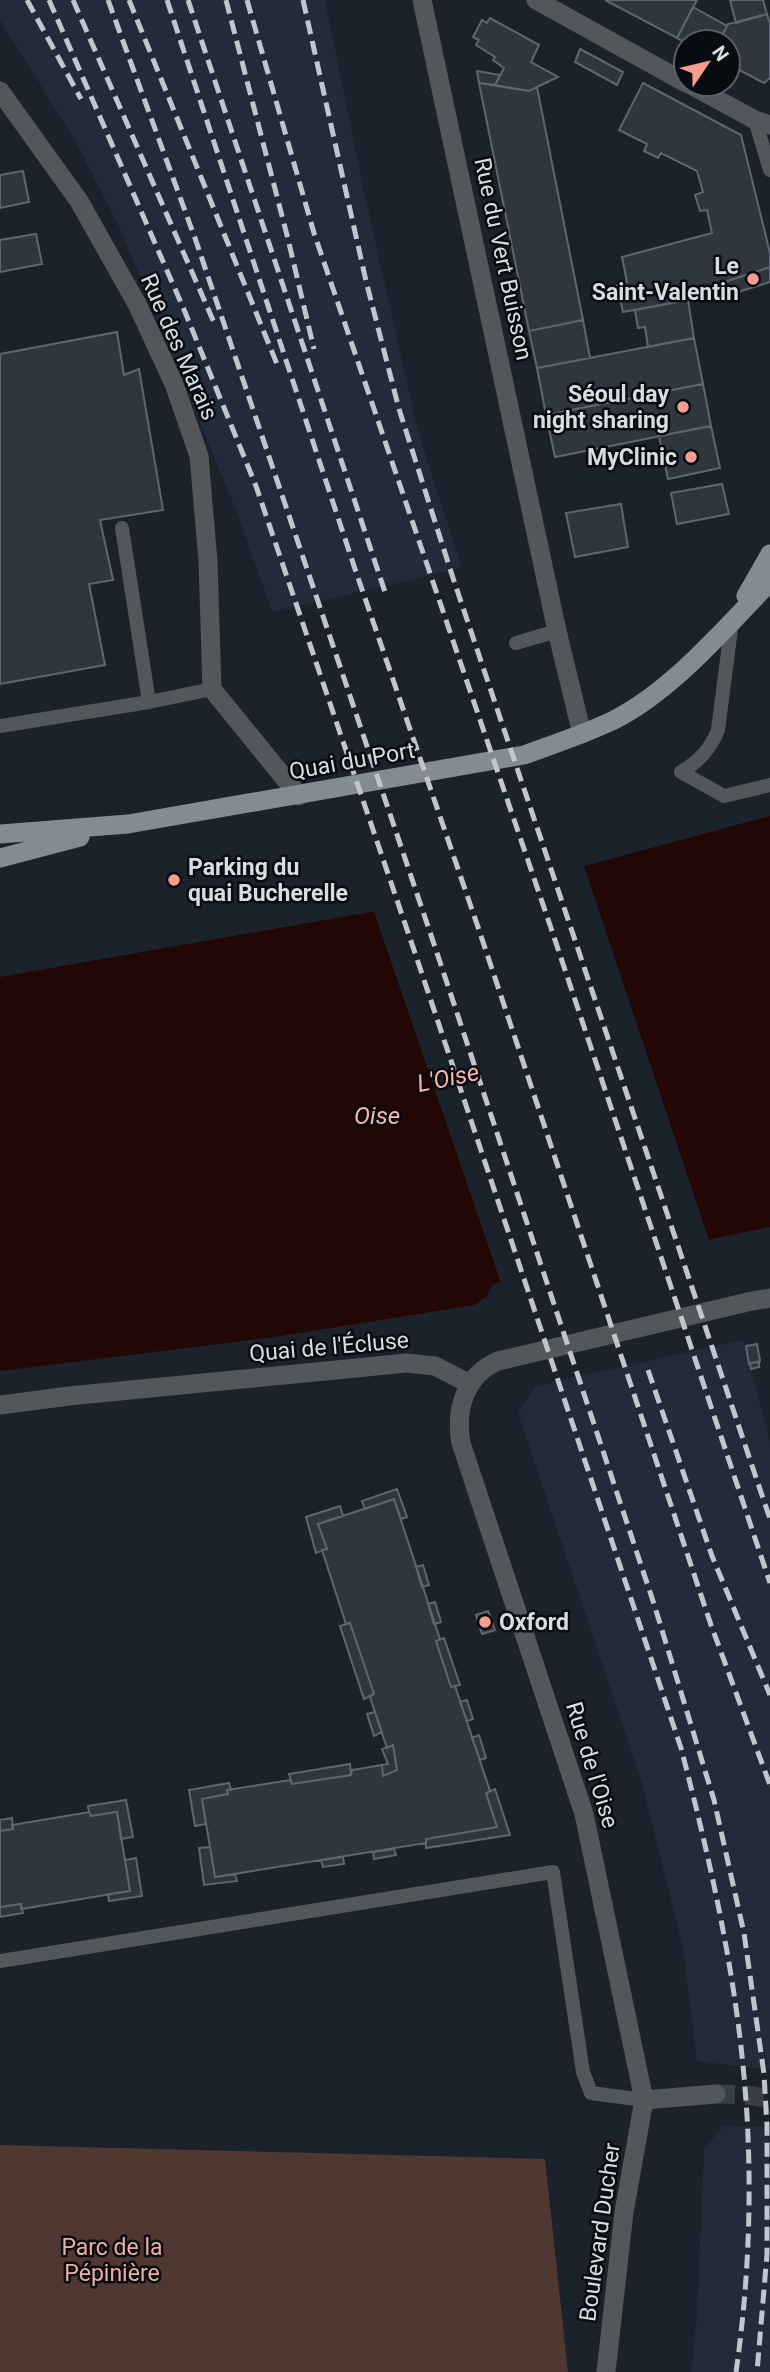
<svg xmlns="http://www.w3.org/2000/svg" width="770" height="2372" viewBox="0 0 770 2372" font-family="Roboto,sans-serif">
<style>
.built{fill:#212b39}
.green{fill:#4f3732}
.water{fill:#220704}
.pier{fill:#1b222b}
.building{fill:#2f363f;stroke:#5e6771;stroke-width:2}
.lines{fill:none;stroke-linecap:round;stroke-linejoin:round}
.minor-tunnel{stroke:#373e47;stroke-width:19;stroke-dasharray:19 10;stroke-linecap:butt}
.service{stroke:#53575b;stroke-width:14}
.minor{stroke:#53575b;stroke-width:19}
.primary{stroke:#848b95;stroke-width:19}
.rail{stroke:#c1c6cd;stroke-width:5;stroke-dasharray:14 7;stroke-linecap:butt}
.poi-dot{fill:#f59d8f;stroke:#080b0f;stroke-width:2.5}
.labels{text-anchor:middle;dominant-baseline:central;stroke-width:5;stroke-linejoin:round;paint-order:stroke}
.street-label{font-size:23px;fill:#d8dde3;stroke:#080b0f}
.poi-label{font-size:23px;font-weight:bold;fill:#d8dde3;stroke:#080b0f;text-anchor:end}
.park-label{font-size:23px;fill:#efada3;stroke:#080b0f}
.water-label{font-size:24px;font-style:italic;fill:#f8b6ab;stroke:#080b0f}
</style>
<rect width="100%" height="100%" fill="#1b222b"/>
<path class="built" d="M0 0H325L366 200 418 431 462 568 272 612 238 515 122 233 76 142 0 20Z
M743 1340 770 1441V2070L697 2061 682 1944 641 1780 518 1413 536 1386Z
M723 2126 770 2127V2372H691L697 2315 704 2149Z"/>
<path class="green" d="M0 2145 545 2159 568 2372H0Z"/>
<path class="water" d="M770 816V1227L493 1284 486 1297 474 1305 274 1337 0 1371V977L496 890Z"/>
<path class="pier" d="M583 863 710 1243 502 1286 373 909 495 887Z"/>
<path class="building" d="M605 0H697L677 38Z
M730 0H763L767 14 736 23Z
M693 7 727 26 719 42 686 43 677 38Z
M767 14 770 24V78L764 83 728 64V42H719L728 24Z
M490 18 539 45 531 62 558 77 529 91 495 85 504 68 493 60 495 57 476 45 479 40 473 37 482 20 487 23Z
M580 49 623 72 617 85 575 62Z
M477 71 500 75 495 85 479 83Z
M479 83 529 91 537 87 583 320 529 331Z
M643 83 741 135 770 253V267L686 295 688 300 623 312 617 285 627 282 622 257 712 233 707 210 700 211 695 195 703 192 697 171 661 153 658 158 644 151 647 144 619 130Z
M23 171 29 202 0 208V175Z
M36 234 42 264 0 272V240Z
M770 267V282L722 297 718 284Z
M688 300 694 338 648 347 645 327 638 328 635 310Z
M583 320 590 358 537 368 529 331Z
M117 332 124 375 139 369 163 510 100 520 113 580 89 584 105 665 0 684V354Z
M694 338 703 384 546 415 537 368Z
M703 384 711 426 555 457 546 415Z
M711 426 720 468 668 479 659 436Z
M722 484 729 514 677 524 671 493Z
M621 504 628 547 575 557 566 513Z
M757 1344 760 1361 749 1364 746 1346Z
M759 1362V1367L751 1369 750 1363Z
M397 1489 407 1517 401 1519 394 1499 365 1509 362 1501Z
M394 1499 440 1639 436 1641 451 1687 455 1686 490 1791 486 1793 497 1827 426 1839V1843L215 1877 202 1799 228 1794 227 1790 290 1780 292 1784 351 1775 352 1770 382 1765 383 1776 397 1770 393 1745 387 1748 370 1697 374 1694 350 1623 346 1624 322 1550 327 1549 318 1524Z
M340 1506 343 1516 318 1524 327 1549 316 1553 306 1517Z
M423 1565 429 1585 422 1587 416 1567Z
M435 1602 441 1622 434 1624 428 1604Z
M488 1611 495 1630 482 1634 476 1615Z
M350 1623 374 1694 364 1699 340 1626Z
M444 1638 460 1685 455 1686 451 1687 436 1641Z
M467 1700 473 1719 467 1721 460 1702Z
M375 1712 382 1732 374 1736 367 1714Z
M479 1735 486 1758 480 1760 472 1738Z
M393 1745 397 1770 383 1776 382 1765 388 1764 382 1749Z
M350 1764 351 1775 292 1784 289 1774Z
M229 1783 231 1790H227L228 1794 202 1799 206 1824 195 1826 189 1790Z
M495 1789 510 1835 426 1848V1839L497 1827 486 1793Z
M126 1800 133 1837 121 1839 117 1812 91 1816 89 1812 88 1806Z
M89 1812 91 1816 117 1812 130 1891 21 1909V1904L0 1907V1831L13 1829 12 1825Z
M12 1818 13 1829 0 1831V1820Z
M210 1847 215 1877 235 1874 237 1881 204 1885 199 1848Z
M394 1849 396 1855 374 1859 373 1852Z
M343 1857 344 1864 323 1867 321 1860Z
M136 1858 142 1896 109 1901 108 1894 130 1891 125 1860Z
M21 1904 23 1913 0 1917V1907Z"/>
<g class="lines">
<path class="minor-tunnel" d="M716 2094 747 2095 770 2099"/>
<path class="service" d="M755 120 770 170
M122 528 149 702
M516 643 557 631
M0 726 149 702 212 689
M681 772C699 761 710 750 718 730L732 621
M681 772 724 796 770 785
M0 1961 553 1872 583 2072 591 2093 644 2100"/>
<path class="minor" d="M422 0 557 631 582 734
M536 0 686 83
M689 84 755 120 770 125
M0 91 79 201 137 304 174 384 199 456 208 561 212 689 299 796
M0 1405 69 1396 407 1363 435 1366 470 1384
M644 2100 716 2094
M606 2372 624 2212 644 2100 584 1814 461 1443C455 1410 465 1375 498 1361L752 1301 770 1298"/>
<path class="primary" d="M746 596 770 554
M0 834 128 824 524 755C554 744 585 734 614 720 673 690 724 629 770 582
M0 858 80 837"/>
<path class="rail" d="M27 0 81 99
M49 0 185 312 256 486 414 950 681 1748C709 1856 734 1965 744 2076 753 2174 750 2275 736 2372
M73 0 216 327
M108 0 196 241 435 947 654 1604 714 1800 744 1933 764 2074 767 2126V2254L757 2372
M129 0 279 369
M167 0 355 569 479 930 711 1625 770 1785
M188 0 385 592
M226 0 288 239 314 349
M247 0 314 233 551 928 770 1583
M303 0 366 281 399 409 453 578 770 1519
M648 1370 712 1556 770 1695"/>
</g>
<g class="poi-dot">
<circle cx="753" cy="279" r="7"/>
<circle cx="683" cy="407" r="7"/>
<circle cx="691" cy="457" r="7"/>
<circle cx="174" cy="880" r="7"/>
<circle cx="485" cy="1622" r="7"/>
</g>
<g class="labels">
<g class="street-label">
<text transform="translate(503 259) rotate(78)">Rue du Vert Buisson</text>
<text transform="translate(179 347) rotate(66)">Rue des Marais</text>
<text transform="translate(352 761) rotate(-10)">Quai du Port</text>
<text transform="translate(329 1347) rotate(-5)">Quai de l'Écluse</text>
<text transform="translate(592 1765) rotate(73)">Rue de l'Oise</text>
<text transform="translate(600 2232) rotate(-82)">Boulevard Ducher</text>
</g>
<g class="poi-label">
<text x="739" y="266">Le<tspan x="739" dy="26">Saint-Valentin</tspan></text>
<text x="669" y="394">Séoul day<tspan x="669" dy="26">night sharing</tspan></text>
<text x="677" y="457">MyClinic</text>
<text x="188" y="867" text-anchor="start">Parking du<tspan x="188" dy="26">quai Bucherelle</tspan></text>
<text x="499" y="1622" text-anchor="start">Oxford</text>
</g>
<g class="park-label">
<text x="112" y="2247">Parc de la<tspan x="112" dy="26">Pépinière</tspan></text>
</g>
<g class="water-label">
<text transform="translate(448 1078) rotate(-12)">L'Oise</text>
<text x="377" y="1116">Oise</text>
</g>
</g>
<g transform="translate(707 63) rotate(55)"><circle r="33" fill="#080b0f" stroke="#5b5f64" stroke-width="2"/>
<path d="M0-5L12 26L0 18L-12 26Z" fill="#f59d8f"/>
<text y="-10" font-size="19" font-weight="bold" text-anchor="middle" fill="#d8dde3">N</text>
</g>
</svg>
